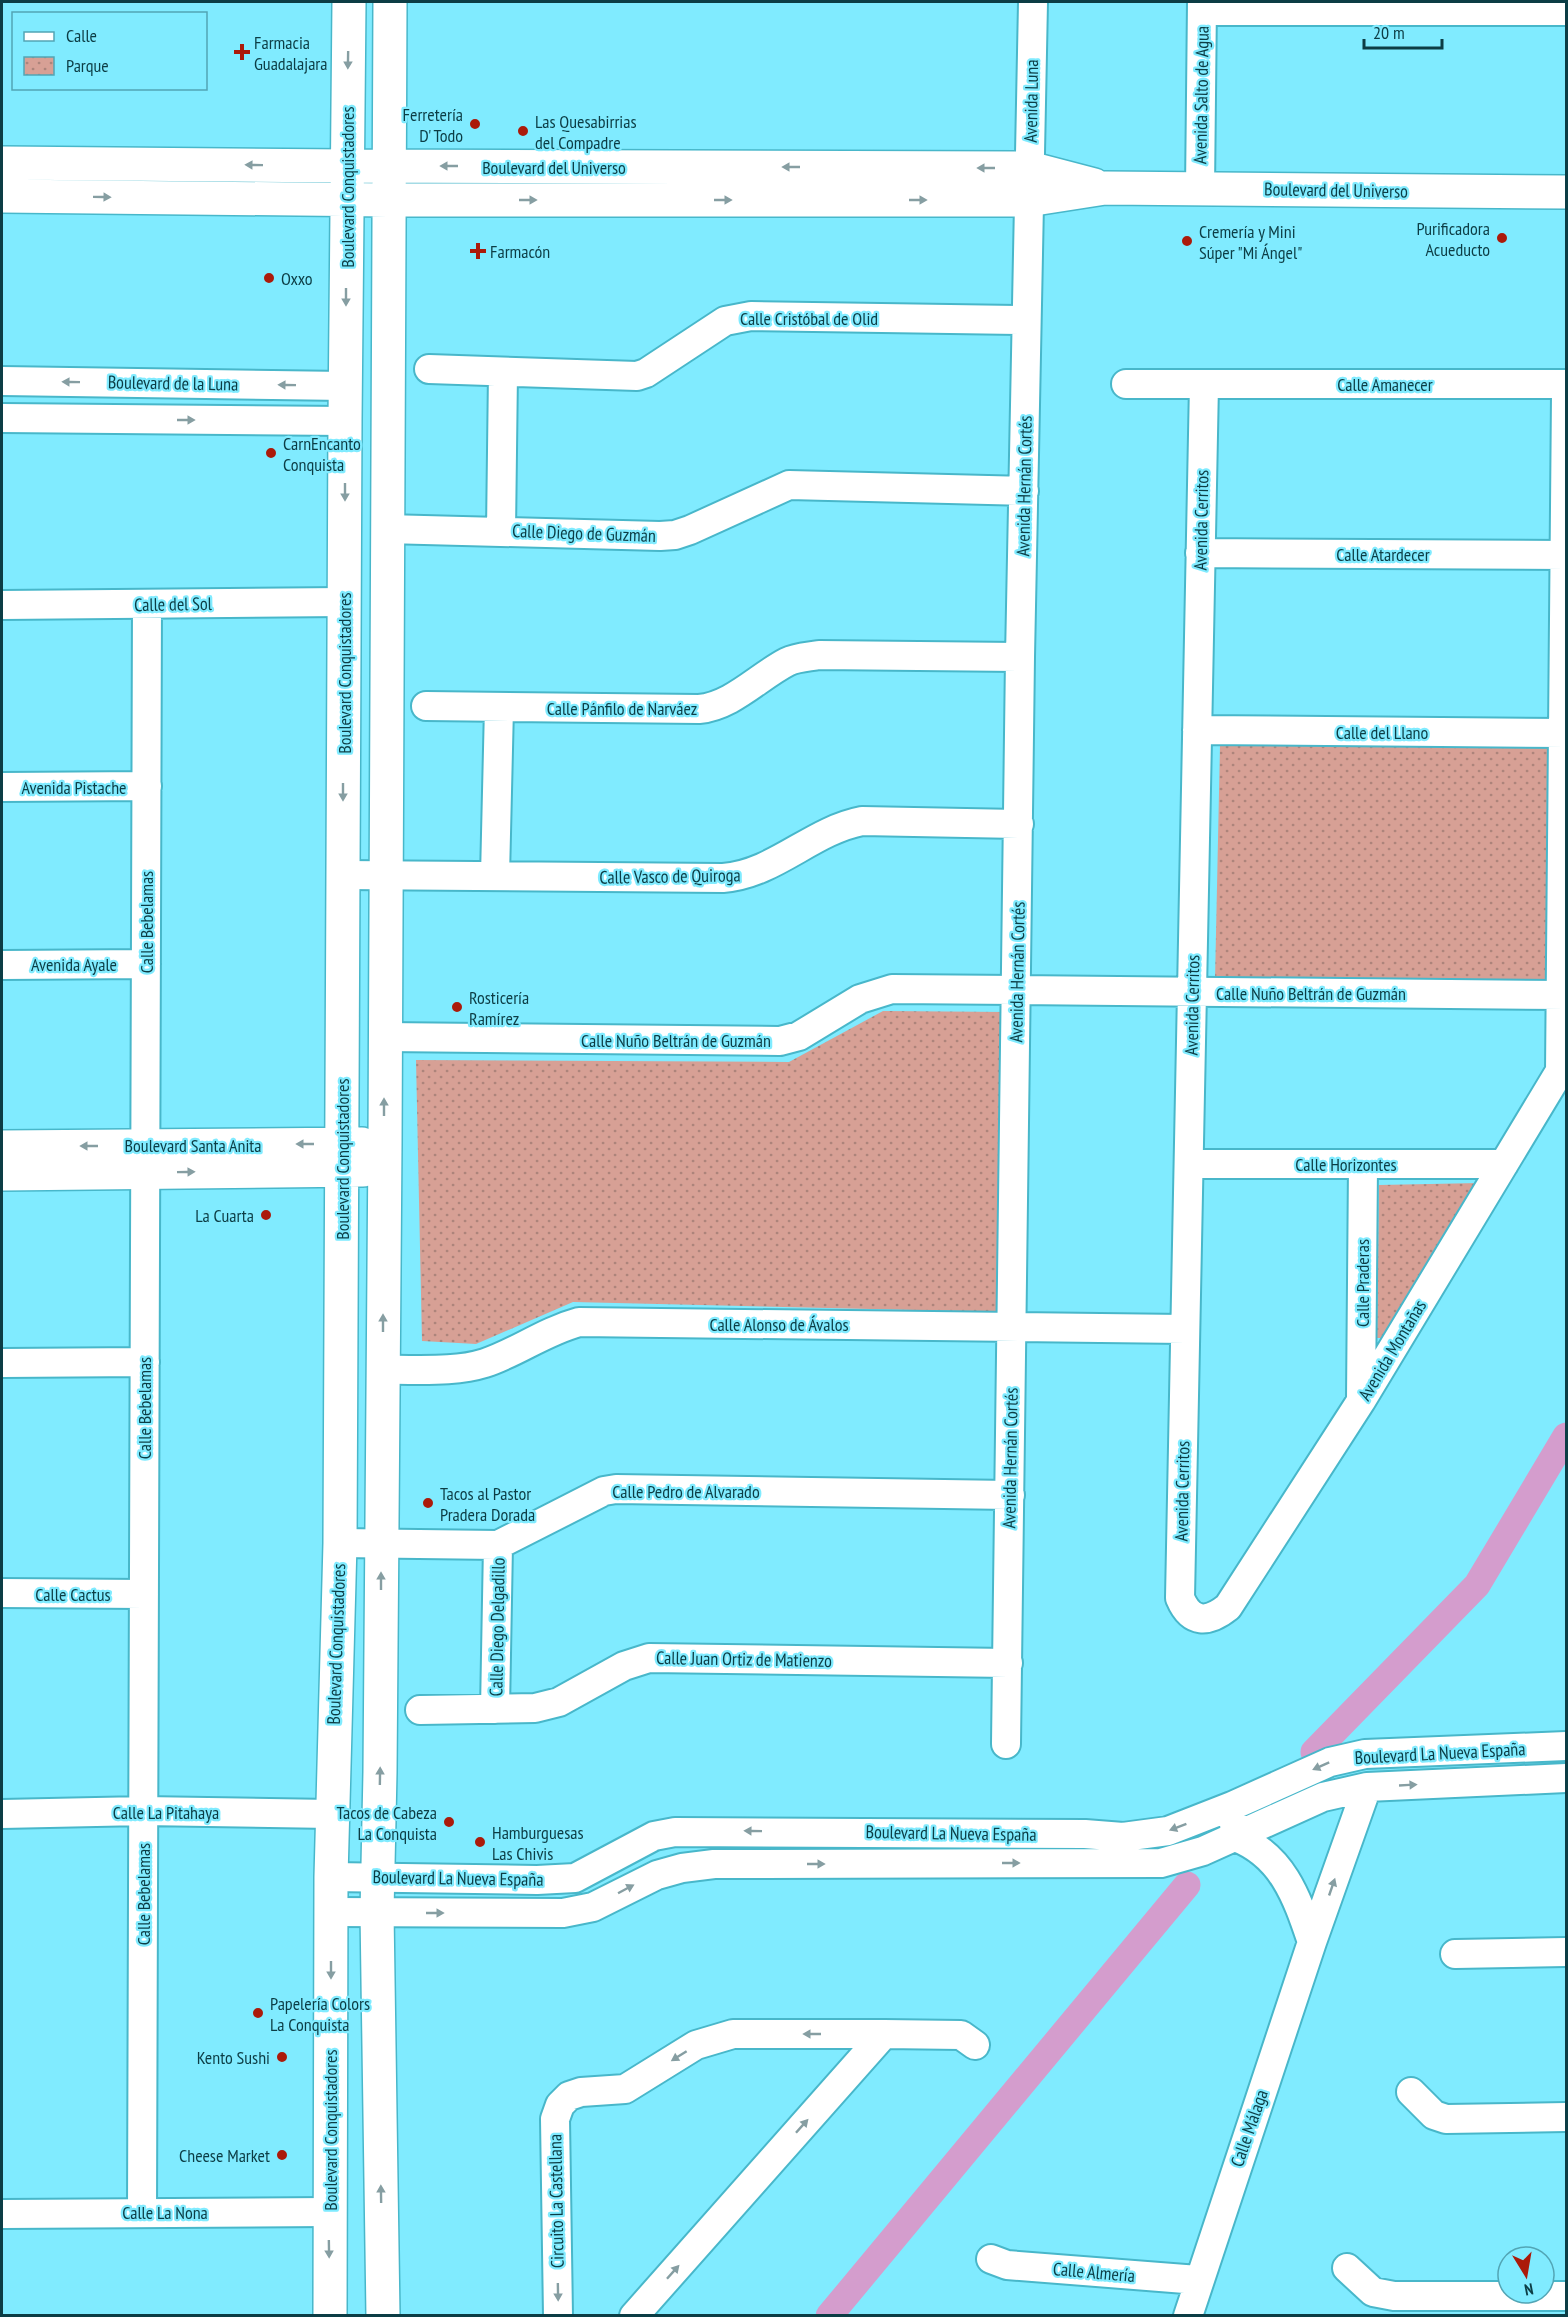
<svg xmlns="http://www.w3.org/2000/svg" width="1568" height="2317" viewBox="0 0 1568 2317" font-family="'PT Sans Narrow',sans-serif">
<style>
.park{fill:url(#park-dots)}
.lines{fill:none;stroke-linecap:round;stroke-linejoin:round}
.canal{stroke:#d49dcd;stroke-width:27}
.street-casing{stroke:#48b7ca;stroke-width:32}
.secondary-casing{stroke:#48b7ca;stroke-width:36}
.street{stroke:#fff;stroke-width:28}
.secondary{stroke:#fff;stroke-width:33}
.oneway{fill:#869ea2}
.poi-dot{fill:#ab1a0a;stroke:#80ebff;stroke-width:2}
.labels{text-anchor:middle;dominant-baseline:central;stroke-width:4.5;stroke-linejoin:round;paint-order:stroke}
.poi-label{font-size:18px;fill:#0c3d45;stroke:#80ebff;text-anchor:start}
.street-label{font-size:18px;fill:#0c3d45;stroke:#80ebff}
</style>
<defs>
<pattern id="park-dots" width="8" height="8" patternUnits="userSpaceOnUse" patternTransform="scale(1.5)"><rect width="8" height="8" fill="#d7a095"/><path d="M2 2h.1M6 6h.1" fill="none" stroke="#ad847b" stroke-width="1.8" stroke-linecap="round"/></pattern>
</defs>
<rect width="100%" height="100%" fill="#80ebff"/>
<path class="park" d="M1220 745 1554 748V982L1215 981Z
M883 1011 1007 1012 1001 1312 573 1302 476 1344 422 1341 416 1060 789 1062Z
M1480 1183 1386 1338H1377L1379 1185Z"/>
<g class="lines">
<path class="canal" d="M1314 1752 1477 1585 1566 1436
M829 2316 1187 1885"/>
<defs>
<path id="street" d="M1202 11H1566
M1200 189 1202 2
M429 369 637 376 646 373 725 321 751 316 1026 320
M2 381 345 386
M1126 384H1566
M1204 384 1180 1598C1191 1624 1208 1623 1228 1607L1361 1401 1566 1061
M2 418 345 421
M386 529 660 536 675 535 690 530 789 485 1024 491
M501 531 503 372
M1200 553 1566 555
M2 605 344 602
M426 706 699 709C732 706 758 677 787 662 797 657 808 657 819 655L1020 657
M1197 730 1566 733
M2 787 147 786
M343 875 723 878C775 874 811 831 862 821L1019 824
M495 876 499 707
M2 965 146 964
M384 1037 780 1041 799 1036 860 999 892 989 1566 995
M1560 1071 1566 394
M1189 1164H1504
M2 1363 145 1362
M382 1370C416 1369 453 1373 485 1363 518 1352 543 1332 579 1322L1185 1329
M1361 1399 1363 1165
M340 1543 498 1545 604 1491 616 1489 1010 1495
M2 1593 144 1594
M495 1709 498 1545
M420 1710 535 1708 559 1702 624 1666 649 1658 1008 1663
M1006 1744 1020 657 1033 2
M2 1814 143 1811 331 1814
M1234 1823 1235 1837C1283 1855 1297 1898 1312 1942
M331 1877 537 1880 575 1878 654 1836 675 1832 1085 1834 1123 1837 1168 1831 1232 1806 1330 1762 1365 1754 1566 1746
M331 1912 563 1913 593 1907 657 1875 682 1868 714 1864 1161 1863 1203 1851 1323 1797 1367 1787 1566 1778
M1455 1954 1566 1952
M884 2034 961 2035 975 2045
M1411 2092 1434 2115 1446 2119 1566 2117
M142 2212 147 604
M2 2214 329 2212
M991 2259 1007 2265 1198 2280
M1347 2268 1373 2292 1394 2296H1566
M558 2316 555 2119 560 2105 569 2096 581 2092 625 2089 696 2045 733 2034H884L634 2316
M1188 2316 1312 1942 1367 1787"/>
<path id="secondary" d="M2 163 347 166 1029 168 1094 185
M2 196 388 200H1028L1105 188 1566 192
M2 1147 362 1144
M2 1174 363 1170
M330 2316 331 1877 340 1543 345 421 349 2
M383 2316 377 1912 380 1772 385 1144 390 2"/>
</defs>
<use href="#street" class="street-casing"/>
<use href="#secondary" class="secondary-casing"/>
<use href="#street" class="street"/>
<use href="#secondary" class="secondary"/>
</g>
<defs><path id="oneway-solid" d="M-6-.8H1V-3.2L6.5 0L1 3.2V.8H-6Z" transform="scale(1.5)"/></defs>
<g class="oneway">
<use href="#oneway-solid" transform="translate(348 60) rotate(91)"/>
<use href="#oneway-solid" transform="translate(254 165) rotate(-179)"/>
<use href="#oneway-solid" transform="translate(449 166) rotate(-180)"/>
<use href="#oneway-solid" transform="translate(791 167) rotate(-180)"/>
<use href="#oneway-solid" transform="translate(986 168) rotate(-180)"/>
<use href="#oneway-solid" transform="translate(102 197) rotate(1)"/>
<use href="#oneway-solid" transform="translate(528 200)"/>
<use href="#oneway-solid" transform="translate(723 200)"/>
<use href="#oneway-solid" transform="translate(918 200)"/>
<use href="#oneway-solid" transform="translate(346 297) rotate(90)"/>
<use href="#oneway-solid" transform="translate(71 382) rotate(-179)"/>
<use href="#oneway-solid" transform="translate(287 385) rotate(-179)"/>
<use href="#oneway-solid" transform="translate(186 420)"/>
<use href="#oneway-solid" transform="translate(345 492) rotate(90)"/>
<use href="#oneway-solid" transform="translate(343 792) rotate(90)"/>
<use href="#oneway-solid" transform="translate(384 1107) rotate(-90)"/>
<use href="#oneway-solid" transform="translate(305 1144) rotate(180)"/>
<use href="#oneway-solid" transform="translate(89 1146) rotate(180)"/>
<use href="#oneway-solid" transform="translate(186 1172) rotate(-1)"/>
<use href="#oneway-solid" transform="translate(383 1323) rotate(-90)"/>
<use href="#oneway-solid" transform="translate(381 1581) rotate(-90)"/>
<use href="#oneway-solid" transform="translate(1321 1766) rotate(156)"/>
<use href="#oneway-solid" transform="translate(380 1776) rotate(-89)"/>
<use href="#oneway-solid" transform="translate(1408 1785) rotate(-3)"/>
<use href="#oneway-solid" transform="translate(1178 1827) rotate(159)"/>
<use href="#oneway-solid" transform="translate(753 1831) rotate(-179)"/>
<use href="#oneway-solid" transform="translate(1011 1863)"/>
<use href="#oneway-solid" transform="translate(816 1864)"/>
<use href="#oneway-solid" transform="translate(1332 1887) rotate(-71)"/>
<use href="#oneway-solid" transform="translate(626 1889) rotate(-28)"/>
<use href="#oneway-solid" transform="translate(435 1913)"/>
<use href="#oneway-solid" transform="translate(331 1970) rotate(90)"/>
<use href="#oneway-solid" transform="translate(812 2034) rotate(-180)"/>
<use href="#oneway-solid" transform="translate(679 2056) rotate(148)"/>
<use href="#oneway-solid" transform="translate(802 2126) rotate(-48)"/>
<use href="#oneway-solid" transform="translate(381 2194) rotate(-91)"/>
<use href="#oneway-solid" transform="translate(329 2249) rotate(89)"/>
<use href="#oneway-solid" transform="translate(673 2272) rotate(-48)"/>
<use href="#oneway-solid" transform="translate(558 2292) rotate(89)"/>
</g>
<g class="poi-dot">
<path d="M239 43h6v6h6v6h-6v6h-6v-6h-6v-6h6z"/>
<circle cx="475" cy="124" r="6"/>
<circle cx="523" cy="131" r="6"/>
<circle cx="1502" cy="238" r="6"/>
<circle cx="1187" cy="241" r="6"/>
<path d="M475 242h6v6h6v6h-6v6h-6v-6h-6v-6h6z"/>
<circle cx="269" cy="278" r="6"/>
<circle cx="271" cy="453" r="6"/>
<circle cx="457" cy="1007" r="6"/>
<circle cx="266" cy="1215" r="6"/>
<circle cx="428" cy="1503" r="6"/>
<circle cx="449" cy="1822" r="6"/>
<circle cx="480" cy="1842" r="6"/>
<circle cx="258" cy="2013" r="6"/>
<circle cx="282" cy="2057" r="6"/>
<circle cx="282" cy="2155" r="6"/>
</g>
<g class="labels">
<g class="poi-label">
<text x="254" y="42">Farmacia<tspan x="254" dy="21">Guadalajara</tspan></text>
<text x="463" y="114" text-anchor="end">Ferretería<tspan x="463" dy="21">D' Todo</tspan></text>
<text x="535" y="121">Las Quesabirrias<tspan x="535" dy="21">del Compadre</tspan></text>
<text x="1490" y="228" text-anchor="end">Purificadora<tspan x="1490" dy="21">Acueducto</tspan></text>
<text x="1199" y="231">Cremería y Mini<tspan x="1199" dy="21">Súper "Mi Ángel"</tspan></text>
<text x="490" y="251">Farmacón</text>
<text x="281" y="278">Oxxo</text>
<text x="283" y="443">CarnEncanto<tspan x="283" dy="21">Conquista</tspan></text>
<text x="469" y="997">Rosticería<tspan x="469" dy="21">Ramírez</tspan></text>
<text x="254" y="1215" text-anchor="end">La Cuarta</text>
<text x="440" y="1493">Tacos al Pastor<tspan x="440" dy="21">Pradera Dorada</tspan></text>
<text x="437" y="1812" text-anchor="end">Tacos de Cabeza<tspan x="437" dy="21">La Conquista</tspan></text>
<text x="492" y="1832">Hamburguesas<tspan x="492" dy="21">Las Chivis</tspan></text>
<text x="270" y="2003">Papelería Colors<tspan x="270" dy="21">La Conquista</tspan></text>
<text x="270" y="2057" text-anchor="end">Kento Sushi</text>
<text x="270" y="2155" text-anchor="end">Cheese Market</text>
</g>
<g class="street-label">
<text transform="translate(1201 95) rotate(-89)">Avenida Salto de Agua</text>
<text transform="translate(1031 101) rotate(-89)">Avenida Luna</text>
<text x="554" y="167">Boulevard del Universo</text>
<text transform="translate(347 187) rotate(-90)">Boulevard Conquistadores</text>
<text transform="translate(1336 190) rotate(1)">Boulevard del Universo</text>
<text x="809" y="318">Calle Cristóbal de Olid</text>
<text transform="translate(173 383) rotate(1)">Boulevard de la Luna</text>
<text x="1385" y="384">Calle Amanecer</text>
<text transform="translate(1024 486) rotate(-89)">Avenida Hernán Cortés</text>
<text transform="translate(1201 520) rotate(-89)">Avenida Cerritos</text>
<text transform="translate(584 533) rotate(2)">Calle Diego de Guzmán</text>
<text x="1383" y="554">Calle Atardecer</text>
<text transform="translate(173 604) rotate(-1)">Calle del Sol</text>
<text transform="translate(344 673) rotate(-90)">Boulevard Conquistadores</text>
<text x="622" y="708">Calle Pánfilo de Narváez</text>
<text x="1382" y="732">Calle del Llano</text>
<text x="74" y="787">Avenida Pistache</text>
<text transform="translate(670 876) rotate(-1)">Calle Vasco de Quiroga</text>
<text transform="translate(146 922) rotate(-90)">Calle Bebelamas</text>
<text x="74" y="964">Avenida Ayale</text>
<text transform="translate(1017 972) rotate(-89)">Avenida Hernán Cortés</text>
<text x="1311" y="993">Calle Nuño Beltrán de Guzmán</text>
<text transform="translate(1192 1005) rotate(-89)">Avenida Cerritos</text>
<text x="676" y="1040">Calle Nuño Beltrán de Guzmán</text>
<text x="193" y="1145">Boulevard Santa Anita</text>
<text transform="translate(342 1159) rotate(-90)">Boulevard Conquistadores</text>
<text x="1346" y="1164">Calle Horizontes</text>
<text transform="translate(1362 1283) rotate(-90)">Calle Praderas</text>
<text x="779" y="1324">Calle Alonso de Ávalos</text>
<text transform="translate(1392 1350) rotate(-59)">Avenida Montañas</text>
<text transform="translate(144 1408) rotate(-90)">Calle Bebelamas</text>
<text transform="translate(1010 1458) rotate(-89)">Avenida Hernán Cortés</text>
<text x="686" y="1491">Calle Pedro de Alvarado</text>
<text transform="translate(1182 1491) rotate(-89)">Avenida Cerritos</text>
<text x="73" y="1594">Calle Cactus</text>
<text transform="translate(497 1627) rotate(-89)">Calle Diego Delgadillo</text>
<text transform="translate(336 1644) rotate(-88)">Boulevard Conquistadores</text>
<text transform="translate(744 1659) rotate(1)">Calle Juan Ortiz de Matienzo</text>
<text transform="translate(1440 1753) rotate(-3)">Boulevard La Nueva España</text>
<text x="166" y="1812">Calle La Pitahaya</text>
<text transform="translate(951 1833) rotate(1)">Boulevard La Nueva España</text>
<text transform="translate(458 1878) rotate(1)">Boulevard La Nueva España</text>
<text transform="translate(143 1894) rotate(-90)">Calle Bebelamas</text>
<text transform="translate(1249 2128) rotate(-71)">Calle Málaga</text>
<text transform="translate(330 2130) rotate(-90)">Boulevard Conquistadores</text>
<text transform="translate(556 2201) rotate(-91)">Circuito La Castellana</text>
<text x="165" y="2212">Calle La Nona</text>
<text transform="translate(1094 2272) rotate(5)">Calle Almería</text>
</g>
</g>
<rect width="1568" height="2317" fill="none" stroke="#0c3d45" stroke-width="6"/>
<rect x="12" y="12" width="195" height="78" fill="#80ebff" stroke="#52a5b5" stroke-width="1.5"/>
<rect x="24" y="32" width="30" height="9" fill="#ffffff" stroke="#52a5b5" stroke-width="1.5"/>
<text x="66" y="42" font-size="18" fill="#0c3d45">Calle</text>
<rect x="24" y="57" width="30" height="18" fill="url(#park-dots)" stroke="#52a5b5" stroke-width="1.5"/>
<text x="66" y="72" font-size="18" fill="#0c3d45">Parque</text>
<g transform="translate(1526 2275) rotate(169)"><circle r="28" fill="#80ebff" stroke="#52a5b5" stroke-width="1.5"/>
<path d="M0-4.5L10 22L0 15L-10 22Z" fill="#ab1a0a"/>
<text y="-9" font-size="16" font-weight="bold" text-anchor="middle" fill="#0c3d45">N</text>
</g>
<path d="M1364 39v9h78v-9" fill="none" stroke="#0c3d45" stroke-width="3"/>
<text x="1373" y="39" font-size="18" fill="#0c3d45" stroke="#80ebff" stroke-width="4.5" paint-order="stroke">20 m</text>
</svg>
